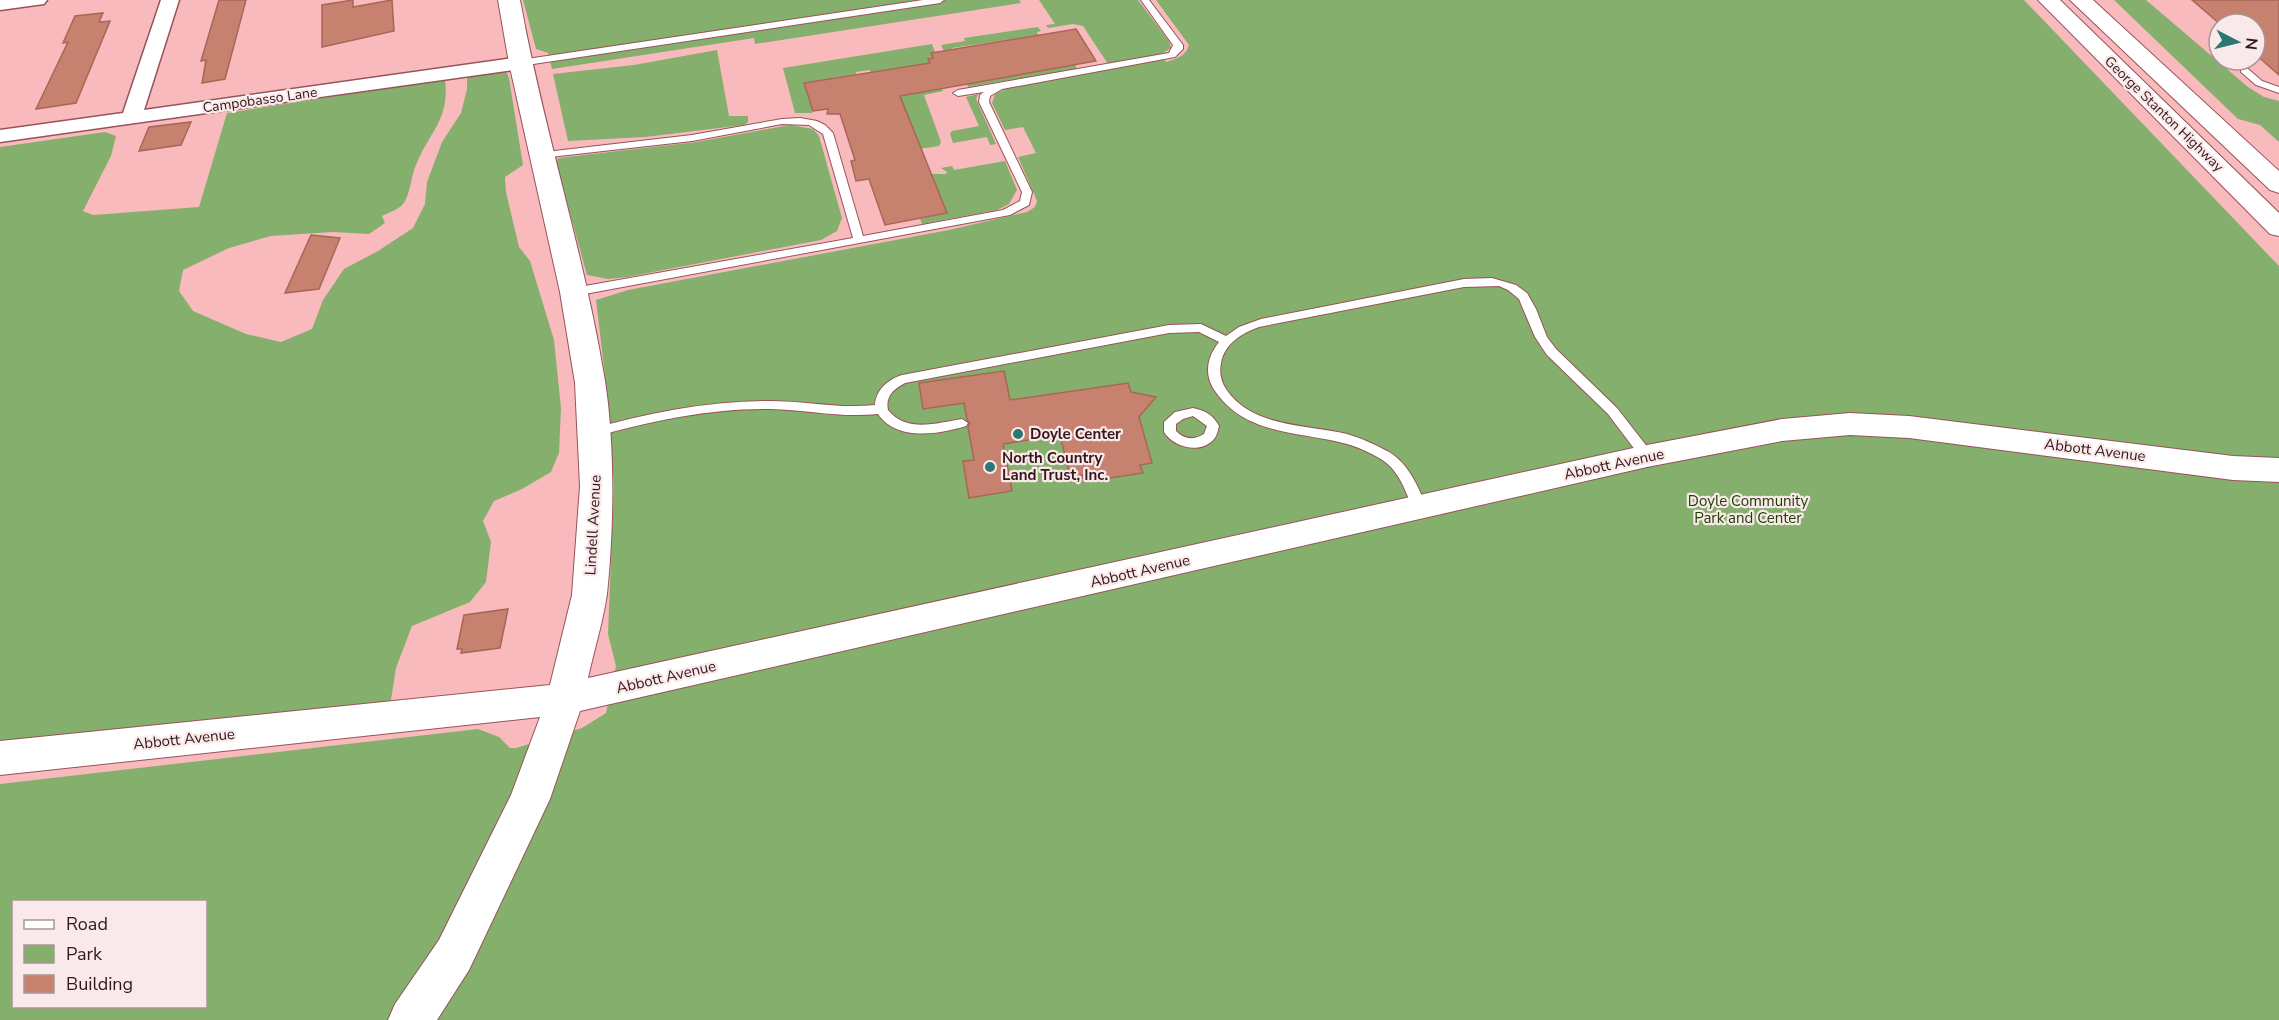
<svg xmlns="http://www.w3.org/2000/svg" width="2279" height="1020" viewBox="0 0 2279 1020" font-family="'Nunito Sans',sans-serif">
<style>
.green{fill:#85af6c;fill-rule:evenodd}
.building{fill:#c7816f;stroke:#a96655;stroke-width:1.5}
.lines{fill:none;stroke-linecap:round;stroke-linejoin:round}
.service-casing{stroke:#985359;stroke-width:2}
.minor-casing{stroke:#985359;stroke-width:3}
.tertiary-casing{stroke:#985359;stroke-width:2}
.trunk-casing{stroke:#985359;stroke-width:2}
.service{fill:#fff;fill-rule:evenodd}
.minor{fill:#fff;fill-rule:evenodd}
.tertiary{fill:#fff;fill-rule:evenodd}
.trunk{fill:#fff;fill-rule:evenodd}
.poi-dot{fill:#2d7676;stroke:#fae9ea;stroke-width:2}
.labels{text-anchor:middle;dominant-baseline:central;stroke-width:4.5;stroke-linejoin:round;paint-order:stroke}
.far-street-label{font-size:14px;fill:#34171a;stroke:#fae9ea}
.poi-label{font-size:15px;font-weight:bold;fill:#34171a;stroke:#fae9ea;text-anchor:start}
.street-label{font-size:15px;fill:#34171a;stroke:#fae9ea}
.park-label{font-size:15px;fill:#1e4100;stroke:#fae9ea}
</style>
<rect width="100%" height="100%" fill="#f9babe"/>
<path class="green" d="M523 0H1019L1021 3 755 44 754 38 552 69 548 53 536 49Z
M1039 0H1138L1169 41 1171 48 1160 55 1108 64 1083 26 1073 24 1048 28 1046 25 1055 24Z
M1156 0H2024L2279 266V1020H0V784L478 729 499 737 510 748H516L582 728 606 713 616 666 608 634 614 487 610 418 596 300 628 290 949 230 1027 212 1035 207 1037 201 1018 157 1036 153 1023 127 1005 130 992 103 995 94 1008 88 1163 58 1166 62C1176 59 1186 56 1189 45ZM14 902H206V1006H14Z
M2114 0H2146L2248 87 2264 97 2279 101V142L2260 125 2238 119Z
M1038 27 1041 31 1037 32 1038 35 952 48 954 54 951 55 949 50 944 51 941 45 965 41 964 38Z
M932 44 935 52 932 53 933 58 928 59 930 63 871 72 869 70 856 72V74L805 83 813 111 812 113H795L783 68Z
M717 50 729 116H748V122L744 125 645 137 568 141 553 74 634 65Z
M1075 65 1077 69 968 87 967 83Z
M499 71 507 73 509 78 523 165 505 177 506 192 519 247 530 261 554 340 561 408 559 453 551 472 522 489 494 501 483 521 491 542 486 582 470 602 412 626 396 668 390 706 0 746V147L105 132 116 136 111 156 83 211 93 215 199 207 227 113 445 79C450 120 430 130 416 165 411 176 411 190 405 201 401 209 390 212 382 216L385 223 369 234 333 232 271 236 229 248 183 270 179 291 193 311 246 334 281 342 312 329 323 300 344 269 378 251 413 228 425 204 427 182 442 142 461 113 467 89V76Z
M942 89 943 91 924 95 941 142 939 146 920 149 899 96Z
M978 94 976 99 996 144 990 145 987 137 953 143 950 134 952 131 979 126 966 97Z
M790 125 813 129 819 136 842 218 837 231 821 240 627 277 608 279 587 275 556 163 558 158 696 142Z
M1005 161 1017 190 1009 204 997 210 922 224 920 219 947 213 931 174H946L947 172 941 168 952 166 954 170Z"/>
<path class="building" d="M219 0H246L225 79 202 83 206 60 201 61Z
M353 0V7L392 0 394 31 322 47V5Z
M2192 0H2279V75L2255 54V24H2220Z
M103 13 99 22 110 21 76 103 36 109 68 42 63 43 75 16Z
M1076 29 1096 61 900 96 947 213 885 225 869 179 856 181 851 161 855 160 840 114H827L828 109 813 111 804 83 930 63 928 59 933 58 931 53Z
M191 122 181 145 139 151 149 127Z
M311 235 340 238 319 289 285 293Z
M1004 371 1010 400 1128 383 1131 392 1156 397 1139 417 1152 463 1140 465 1143 473 1084 482 1082 475 1070 476 1060 435 1003 444 1012 491 969 498 963 461 974 460 968 427 970 423 967 420 964 403 923 409 919 383Z
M508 609 500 648 461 653 462 649H457L464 615Z"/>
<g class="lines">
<defs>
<path id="service" d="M923 0H944L940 3 520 66 515 63 520 60Z
M1141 0H1149L1183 45V49L1175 57 1002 89 990 96 989 102 1032 192 1029 205 1010 215 574 296 568 292 574 288 853 238 823 134 809 125 782 124 692 141 541 158 536 155 537 153 692 135 782 119 800 118 817 121 825 125 833 133 863 236 1003 210 1020 201 1022 192 979 102 980 95 984 92 958 96 953 93 958 90 1169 53 1173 45Z
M2241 68H2247L2262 81 2279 87V93L2256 85 2241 72Z
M1492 278 1516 285 1527 293 1536 309 1547 337 1556 349 1617 408 1652 453 1653 456 1652 459H1642L1608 414 1547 355 1535 337 1519 299 1508 290 1499 286 1464 287 1259 327C1242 333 1224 344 1221 363 1219 373 1221 381 1226 389 1252 428 1306 424 1347 434 1361 438 1376 445 1389 452 1410 465 1418 487 1427 508L1420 513 1415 512C1405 492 1401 472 1381 459 1369 452 1356 446 1343 443 1295 431 1243 435 1213 388 1204 372 1208 356 1219 342L1199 332 1169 333 905 383C894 389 885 396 888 410 906 433 937 423 962 419L968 423 966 426C939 434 897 442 878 414 842 418 807 410 771 409 711 408 651 421 593 437L587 433 588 430C647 413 708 401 769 401 805 401 839 409 875 405 876 390 887 380 902 375L1169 325 1201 324 1226 336 1239 327 1261 319 1464 279Z
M1193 408C1206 411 1213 415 1219 426 1218 430 1217 436 1214 439 1200 455 1173 447 1164 432V422L1175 412ZM1193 416 1207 426 1204 434C1194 440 1185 440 1176 431V424L1183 419Z"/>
<path id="minor" d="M0 0H47L44 4 0 10Z
M161 0H179L144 110 520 57 527 59 530 63 527 67 520 69 0 142V130L123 113Z"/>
<path id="tertiary" d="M498 0H520C543 128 584 252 605 381 615 445 614 529 607 594 603 622 594 650 588 678L1647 445 1782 419 1850 413 1909 416 2233 456 2279 458V482L2233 480 1909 438 1850 435 1782 441 1647 467 580 711 550 799 469 970 437 1020H388L395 1004 439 940 511 795 540 717 0 775V741L550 685 572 595 580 486 575 383 560 292 509 63Z"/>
<path id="trunk" d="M2038 0H2060L2279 213V236L2270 234Z
M2070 0H2093L2279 171V193L2270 190Z"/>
</defs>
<use href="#service" class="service-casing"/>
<use href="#minor" class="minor-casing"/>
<use href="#tertiary" class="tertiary-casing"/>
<use href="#trunk" class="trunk-casing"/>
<use href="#service" class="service"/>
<use href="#minor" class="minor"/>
<use href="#tertiary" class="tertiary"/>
<use href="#trunk" class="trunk"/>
</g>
<g class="poi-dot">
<circle cx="1018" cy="434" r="6"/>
<circle cx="990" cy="467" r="6"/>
</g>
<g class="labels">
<g class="far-street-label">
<text transform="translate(260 100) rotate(-8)">Campobasso Lane</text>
<text transform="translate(2164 114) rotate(44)">George Stanton Highway</text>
</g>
<g class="poi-label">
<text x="1030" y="434">Doyle Center</text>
<text x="1002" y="458">North Country<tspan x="1002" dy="17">Land Trust, Inc.</tspan></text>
</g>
<g class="street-label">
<text transform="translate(2095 450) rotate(7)">Abbott Avenue</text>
<text transform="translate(1614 464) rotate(-12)">Abbott Avenue</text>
<text transform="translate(593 525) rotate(-87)">Lindell Avenue</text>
<text transform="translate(1140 571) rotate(-13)">Abbott Avenue</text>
<text transform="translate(666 677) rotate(-13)">Abbott Avenue</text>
<text transform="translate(184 739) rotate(-6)">Abbott Avenue</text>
</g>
<g class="park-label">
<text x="1748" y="501">Doyle Community<tspan x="1748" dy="17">Park and Center</tspan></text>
</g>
</g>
<rect x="12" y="900" width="195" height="108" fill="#fae9ea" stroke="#ab9597" stroke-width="1.5"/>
<rect x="24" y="920" width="30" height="9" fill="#ffffff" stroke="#ab9597" stroke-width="1.5"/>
<text x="66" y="930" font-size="18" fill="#34171a">Road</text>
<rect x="24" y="945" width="30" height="18" fill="#85af6c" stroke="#ab9597" stroke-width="1.5"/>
<text x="66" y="960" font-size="18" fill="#34171a">Park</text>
<rect x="24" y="975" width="30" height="18" fill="#c7816f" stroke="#ab9597" stroke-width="1.5"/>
<text x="66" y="990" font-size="18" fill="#34171a">Building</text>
<g transform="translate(2237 42) rotate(97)"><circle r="28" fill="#fae9ea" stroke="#ab9597" stroke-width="1.5"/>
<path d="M0-4.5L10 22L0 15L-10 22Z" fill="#2d7676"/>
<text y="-9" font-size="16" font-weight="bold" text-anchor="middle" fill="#34171a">N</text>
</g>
</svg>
